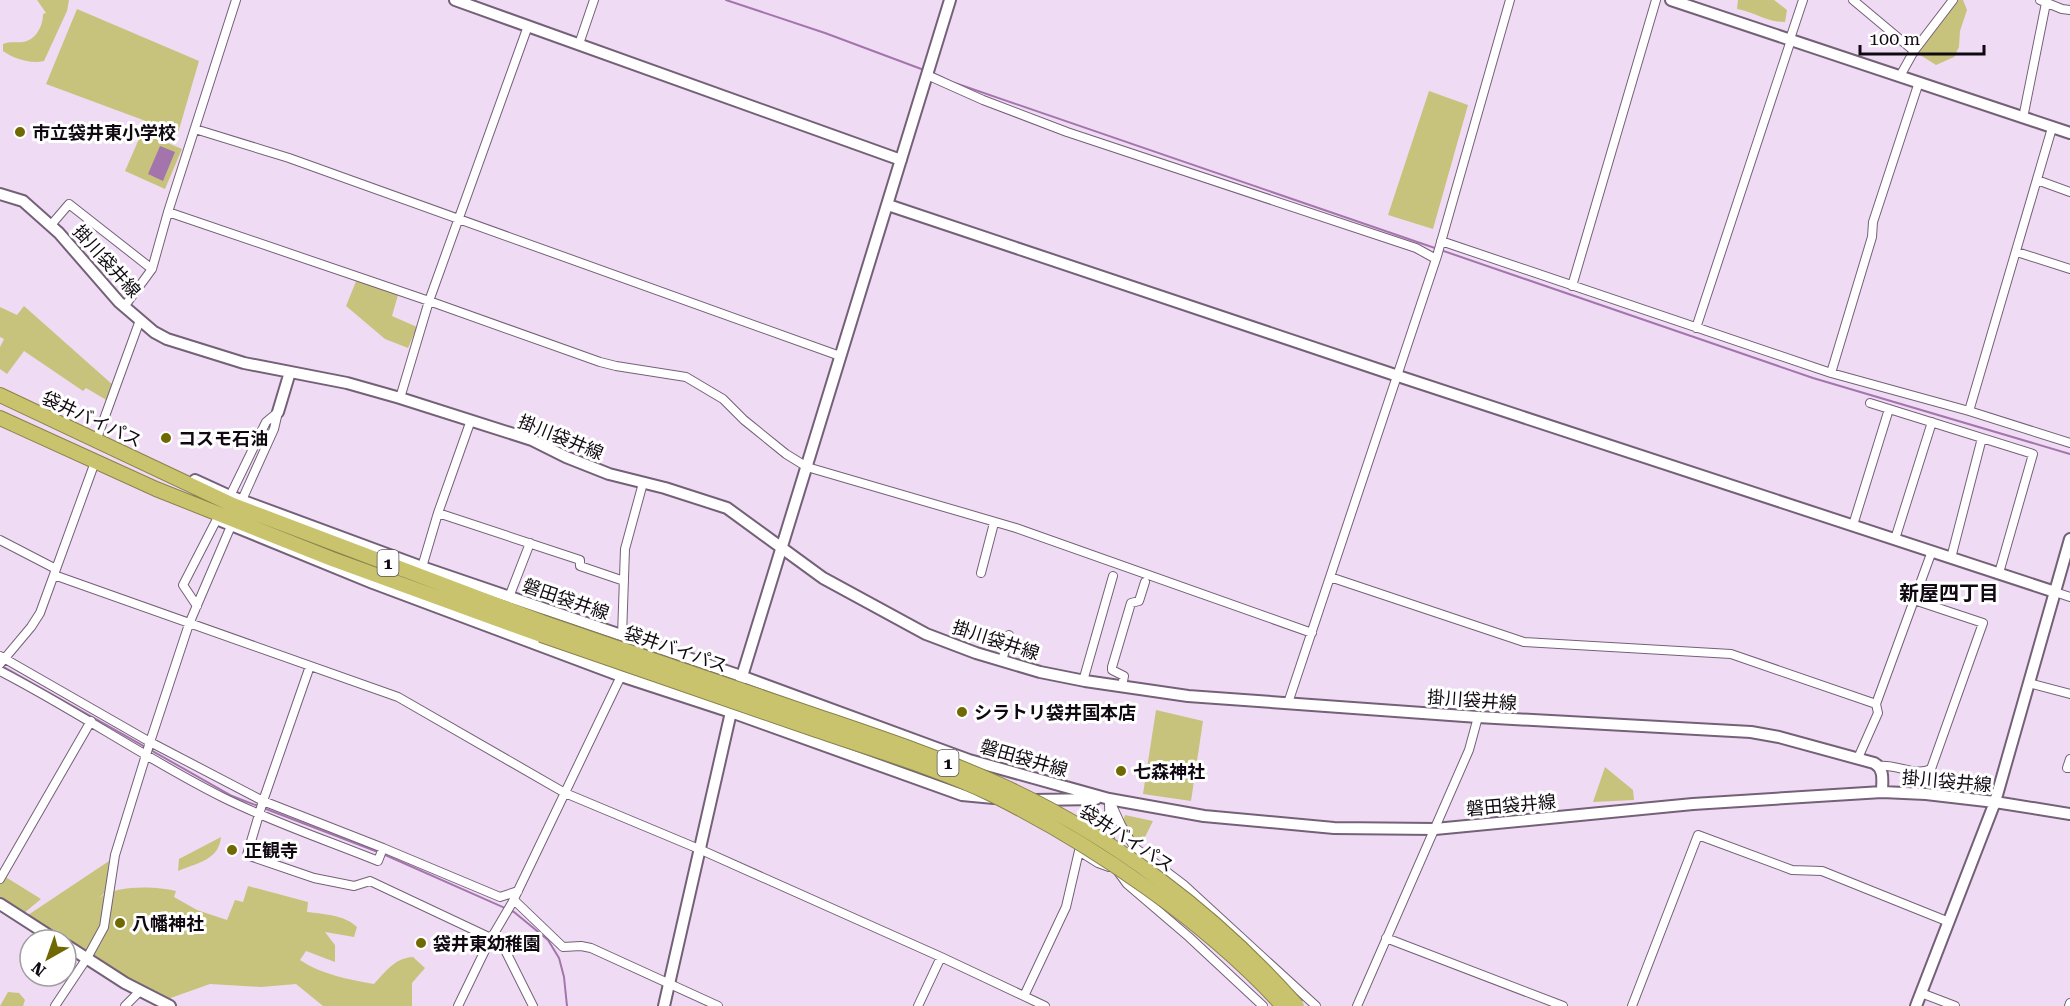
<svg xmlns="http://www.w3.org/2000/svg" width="2070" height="1006" viewBox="0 0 2070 1006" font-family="'Roboto Serif','Noto Sans JP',serif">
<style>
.green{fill:#c8c37c}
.water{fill:#a475ad}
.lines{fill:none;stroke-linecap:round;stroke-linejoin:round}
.stream{stroke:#a475ad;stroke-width:2}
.street-casing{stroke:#746177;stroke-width:10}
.secondary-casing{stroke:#746177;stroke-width:14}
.highway-casing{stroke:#89824d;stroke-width:16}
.street{stroke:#fff;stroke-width:8}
.secondary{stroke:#fff;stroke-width:10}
.highway{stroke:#cac36d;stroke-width:14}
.highway-bridge-casing{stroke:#89824d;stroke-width:16;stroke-linecap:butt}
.highway-bridge{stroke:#cac36d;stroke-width:14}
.poi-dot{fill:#706901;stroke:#fff;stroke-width:2}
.labels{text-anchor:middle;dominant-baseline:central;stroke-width:6;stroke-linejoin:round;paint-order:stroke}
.shield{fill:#fff;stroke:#585358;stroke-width:1.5}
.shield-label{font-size:16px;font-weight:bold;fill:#100911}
.poi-label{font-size:18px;font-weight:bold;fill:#100911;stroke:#fff;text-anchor:start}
.street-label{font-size:18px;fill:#100911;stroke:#fff}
.neighbourhood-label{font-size:20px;font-weight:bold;fill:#100911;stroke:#fff}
</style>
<rect width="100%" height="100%" fill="#f0dbf4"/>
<path class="green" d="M37 0H69L67 11 44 61C30 64 14 59 3 51V44C11 41 16 43 23 42 36 40 43 26 43 14L46 13Z
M1738 0H1774L1787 10 1785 22C1765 22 1755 12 1737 9Z
M1956 0H1963L1967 10 1960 31 1959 47 1954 57 1936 65 1914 51Z
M77 9 199 61 178 133 46 84Z
M1429 91 1468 105 1433 229 1388 215Z
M142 132 182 149 165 189 125 171Z
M357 279 398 295 392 316 417 327 408 348 385 339 346 306Z
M24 306 113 385 108 401 86 388 83 391 24 351 7 374 0 369V347L4 339 0 337V307L17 315Z
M1156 710 1203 721 1191 801 1143 794Z
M1605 767 1633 790 1634 800 1593 802Z
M1125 815 1153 821 1142 843 1136 841 1123 822Z
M221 837C219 860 197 863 178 871L179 859Z
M109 861 107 891 99 898C117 885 154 886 176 891L174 897 197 910 227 920 235 900 243 902 248 886 308 902 307 912C323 914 345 915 357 927L354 937 325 932 335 945V962L306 951 300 960C323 975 347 979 374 984 386 971 395 958 413 957L425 968 412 983V1006H323L296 984 261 987 210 984 165 1000 149 992 66 940H56L51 937 60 928 52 935 25 917Z
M4 876 41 899 23 914 0 900V884Z
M8 992 19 993 25 1000 23 1006H0Z"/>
<path class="water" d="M160 146 175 152 163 181 148 174Z"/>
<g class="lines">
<path class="stream" d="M726 0 825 33 924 70
M933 73 952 82 1813 378 2070 454
M2 666 232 796 378 852
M383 854 514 912 548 940 559 958 564 977 567 1006"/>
<defs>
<path id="street" d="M1853 0 1914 51
M2040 0 2062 9 2070 10
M1790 39 1803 0
M579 44 594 0
M927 75 983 100 1067 132 1416 248 1436 259
M1900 76 1914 51 1953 0
M2023 118 2046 3
M195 129 289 158 840 356
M2037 180 2070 192
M168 212 429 301 600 362 616 366 686 377 723 399 744 420 786 454 807 467 1016 528 1312 633
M51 225 69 204 152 269
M1441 241 1831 373 1969 411 2070 443
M2017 252 2070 269
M1572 286 1656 0
M124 307 152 269 168 212 236 0
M1696 328 1791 40
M1831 373 1872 237 1873 222 1919 82
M400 398 429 301 528 26
M1870 403 2033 454 1999 573
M1969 411 2052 128
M96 441 140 320
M230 496 266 422 278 412
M242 500 274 429 278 412
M438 513 580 560V566L624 581
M1853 525 1889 409
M1895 539 1932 422
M0 540 56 569
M1951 558 1982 438
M422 567 438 513 471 420
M981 573 994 523
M54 575 398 697 565 793 699 849 941 957 1045 1006
M1330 577 1524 642 1731 654 1876 704 1932 551
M2055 592 2070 597
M509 597 530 543
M197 606 183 585 217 519
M622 636 625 549 643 483
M0 656 150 742 263 801 383 848 500 897 518 891
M1002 661 1009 635
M0 664 31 627 40 613 95 462
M310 666 263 801 247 855 314 878 354 886 370 881 491 938 504 948 533 1006
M0 671C76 710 146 759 222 797 272 822 326 840 378 861L383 848
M1083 681 1113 576
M2029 683 2070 694
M1122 686 1124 676 1112 670V667L1131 603 1139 601 1145 582
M1288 703 1437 256 1510 0
M1858 758 1878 713 1876 704
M2070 759 2067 768H2070
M1880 766C1896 764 1916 777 1931 769L1983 623 1914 600
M1109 799 1121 825 1134 847 1184 885 1316 1006
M1109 803 1110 847 1116 869 1127 884 1189 937 1263 1006
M0 879 91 721
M514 900 563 947 581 946 591 948 718 1006
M1386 938 1563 1006
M1921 993 1955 1006
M1024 996 1066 907 1079 851 1098 863 1109 867
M55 1006 87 958 104 927 115 855 150 742 189 624 231 526
M125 1006 140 991
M458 1006 489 942 512 903 621 676
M918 1006 941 957
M1357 1006 1469 750 1478 717
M1632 1006 1698 835 1792 870 1822 871 1949 922
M2069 1006 2070 1003"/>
<path id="secondary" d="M455 0 901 160
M1671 0 2070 133
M0 194 23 201 59 233 119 302 154 332 167 339 244 363 347 383 400 398 532 440 566 457 609 474 665 488 727 508 823 578 926 634 976 653 1040 672 1085 681 1188 696 1478 717 1751 732 1779 737 1874 763C1885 769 1882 781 1882 792
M888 205 1398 376 2055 592
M278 412 290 372
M195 480 230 496 422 567 741 676 969 760 1109 799 1204 816 1334 828 1435 829 1693 804 1882 792 1926 794 1995 802 2070 814
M219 520 373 583 621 676 731 712 962 795 994 798
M1034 800 1096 799
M0 904 56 940
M66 945 125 983 170 1006
M664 1006 731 712 950 0
M1916 1006 1995 802 2070 539"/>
<path id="highway" d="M0 395 233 505 542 622
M0 418 156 489 332 559 541 635"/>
</defs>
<use href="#street" class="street-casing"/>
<use href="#secondary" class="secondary-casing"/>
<use href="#highway" class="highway-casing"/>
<use href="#street" class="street"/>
<use href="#secondary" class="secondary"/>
<use href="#highway" class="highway"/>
<defs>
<path id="highway-bridge" d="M542 622C630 652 717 682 805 712 869 734 934 755 996 783 1110 834 1215 913 1297 1006
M541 635C633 667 724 698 816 730 874 750 935 767 991 794 1092 844 1207 922 1283 1006"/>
</defs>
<use href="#highway-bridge" class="highway-bridge-casing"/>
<use href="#highway-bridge" class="highway-bridge"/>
</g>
<g class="poi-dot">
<circle cx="20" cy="132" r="6"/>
<circle cx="166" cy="438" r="6"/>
<circle cx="962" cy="712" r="6"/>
<circle cx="1121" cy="771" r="6"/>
<circle cx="232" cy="850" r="6"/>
<circle cx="120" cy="923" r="6"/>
<circle cx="421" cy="943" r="6"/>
</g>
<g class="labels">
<g class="shield">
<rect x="377.5" y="550" width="21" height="26" rx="4.5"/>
<rect x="937.5" y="750" width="21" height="26" rx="4.5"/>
</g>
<g class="shield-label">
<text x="388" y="563">1</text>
<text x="948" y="763">1</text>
</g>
<g class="poi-label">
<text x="32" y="132">市立袋井東小学校</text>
<text x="178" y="438">コスモ石油</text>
<text x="974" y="712">シラトリ袋井国本店</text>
<text x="1133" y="771">七森神社</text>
<text x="244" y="850">正観寺</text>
<text x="132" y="923">八幡神社</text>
<text x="433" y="943">袋井東幼稚園</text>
</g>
<g class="street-label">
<text transform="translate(107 261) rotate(48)">掛川袋井線</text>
<text transform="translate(92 419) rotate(25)">袋井バイパス</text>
<text transform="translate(561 437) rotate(22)">掛川袋井線</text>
<text transform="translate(566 599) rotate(19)">磐田袋井線</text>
<text transform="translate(996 640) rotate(18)">掛川袋井線</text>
<text transform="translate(676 649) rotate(19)">袋井バイパス</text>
<text transform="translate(1472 700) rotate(4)">掛川袋井線</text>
<text transform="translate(1024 758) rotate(16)">磐田袋井線</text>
<text transform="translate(1947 781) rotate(5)">掛川袋井線</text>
<text transform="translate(1511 805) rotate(-5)">磐田袋井線</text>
<text transform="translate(1127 838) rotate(33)">袋井バイパス</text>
</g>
<g class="neighbourhood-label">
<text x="1949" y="593">新屋四丁目</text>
</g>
</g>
<g transform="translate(48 958) rotate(220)"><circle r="28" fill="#ffffff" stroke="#9f9da0" stroke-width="1.5"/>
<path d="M0-4.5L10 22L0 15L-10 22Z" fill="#706901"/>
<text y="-9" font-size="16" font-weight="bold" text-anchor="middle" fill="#100911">N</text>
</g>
<path d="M1860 45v9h124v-9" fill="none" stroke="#100911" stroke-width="3"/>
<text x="1869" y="45" font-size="18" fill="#100911" stroke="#ffffff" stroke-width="4.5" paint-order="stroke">100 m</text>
</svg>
